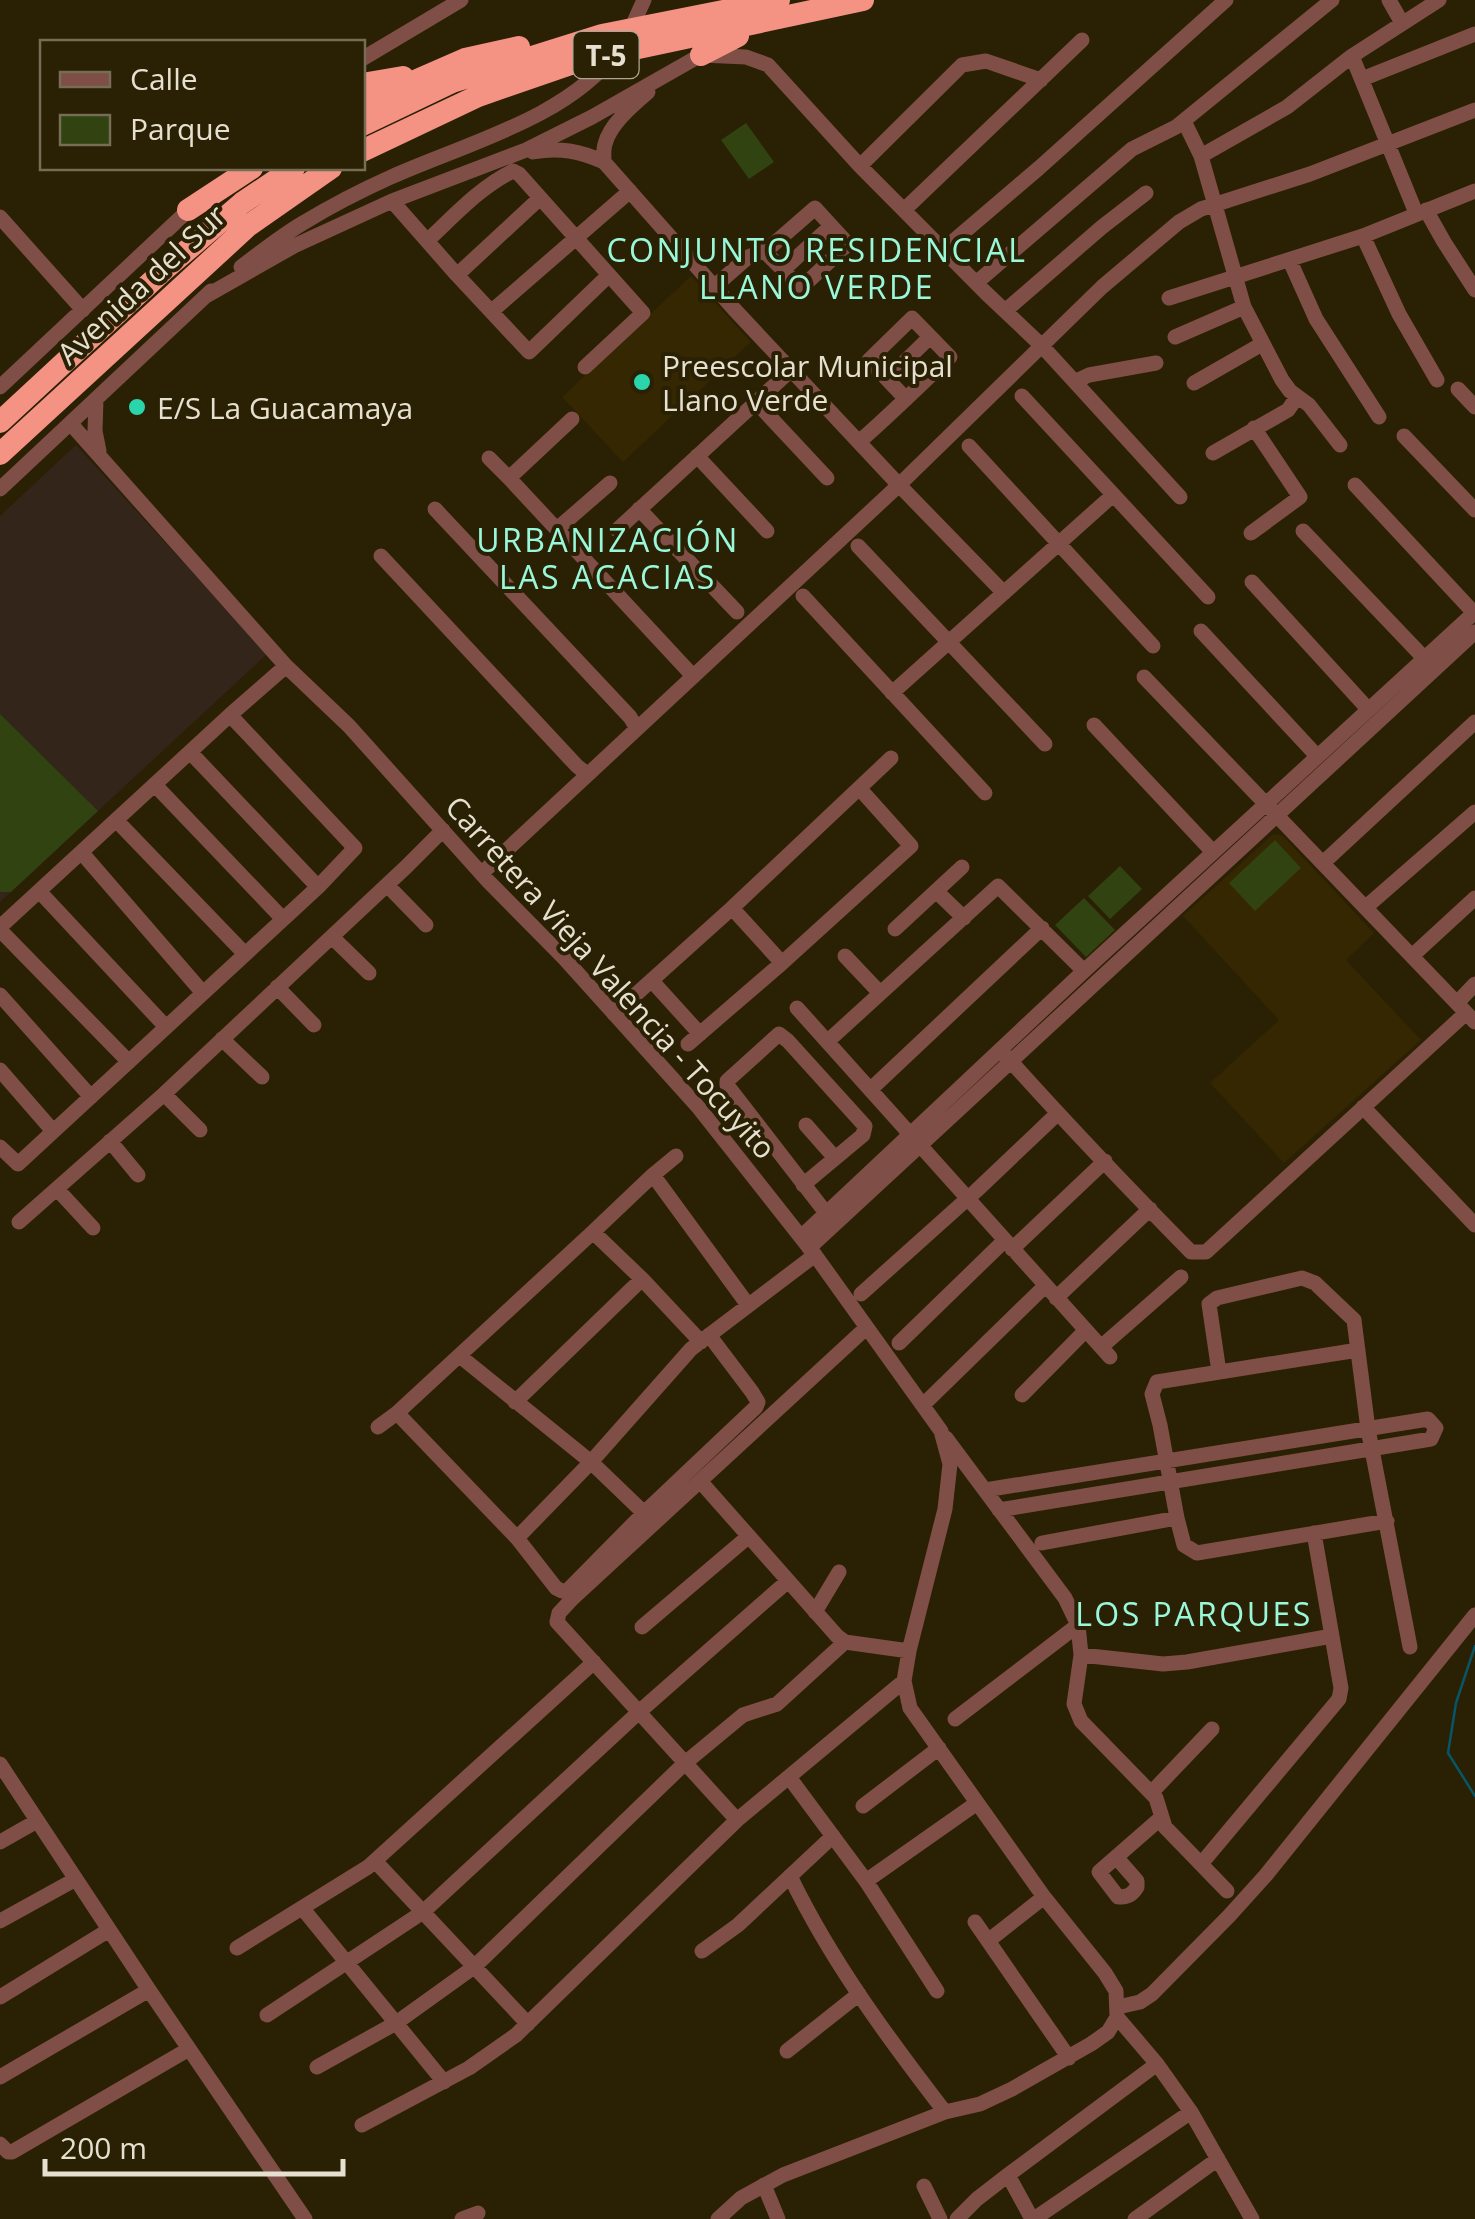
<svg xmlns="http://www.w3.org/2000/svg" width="1475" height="2219" viewBox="0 0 1475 2219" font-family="'Open Sans',sans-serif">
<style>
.industrial{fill:#34251a}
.built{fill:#342701}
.green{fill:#314310}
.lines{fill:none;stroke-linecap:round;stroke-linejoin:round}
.stream{stroke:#075668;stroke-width:2.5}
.minor{stroke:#7f4e47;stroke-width:15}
.highway{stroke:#f49284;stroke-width:22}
.poi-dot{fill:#2bd5ac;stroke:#2a2003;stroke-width:4}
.labels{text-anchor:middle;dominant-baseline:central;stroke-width:8;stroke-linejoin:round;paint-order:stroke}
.shield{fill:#2a2003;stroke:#aea692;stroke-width:2.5}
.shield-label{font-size:28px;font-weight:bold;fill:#e6e0d0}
.street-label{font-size:30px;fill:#e6e0d0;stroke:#2a2003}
.poi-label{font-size:30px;fill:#e6e0d0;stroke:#2a2003;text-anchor:start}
.neighbourhood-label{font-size:32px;letter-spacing:2.5px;fill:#9af8da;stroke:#2a2003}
</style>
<rect width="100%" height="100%" fill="#2a2003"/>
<path class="industrial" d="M76 445 267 654 0 902V516Z"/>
<path class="built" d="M691 276 751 342 623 462 562 397Z
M1278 834 1283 836 1374 933 1346 960 1421 1040 1284 1163 1210 1083 1279 1020 1183 916 1272 835Z"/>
<path class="green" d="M746 123 774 162 749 179 721 140Z
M0 714 98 811 11 892H0Z
M1275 840 1301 868 1255 911 1229 883Z
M1120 866 1142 889 1110 919 1088 896Z
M1084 898 1115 930 1086 957 1055 925Z"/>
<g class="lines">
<path class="stream" d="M1475 1646 1456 1703 1448 1753 1475 1796"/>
<path class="minor" d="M1389 0 1402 23
M629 33 644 0
M1352 56 1416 213
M362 59 461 0
M1362 79 1475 34
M1184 121 1201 156 1244 307 1282 380 1290 391 1309 405 1340 445
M1201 156 1287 107 1352 56 1439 0
M604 162C604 156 603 150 605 144 610 124 633 105 648 92
M860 166 962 65 986 61 1041 80
M392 201 457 275 529 352 609 275
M904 210 1082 40
M1426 210 1444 242 1475 290
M0 217 83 310
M1363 236 1399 314 1437 380
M427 241C454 216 480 187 513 171L519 174 643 313 585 367
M943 250 1039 168 1226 0
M1290 261 1316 319 1379 417
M241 267C261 252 281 236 303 223 331 206 362 190 391 177 464 144 568 118 616 52
M783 270 831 226
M457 275 539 199
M976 283 1132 149 1176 127 1332 0
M715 286 748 257 768 249 815 208 848 244 801 288 764 251
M206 296 294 246 392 201 526 150 592 117 701 55 746 57 768 65 860 166 986 293 1042 346 1180 497
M1169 298 1363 236 1475 191
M492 311 630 191
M1005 311 1102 227 1146 193
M1175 337 1244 307
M887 379 930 337
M1076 381 1089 375 1156 363
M1194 383 1262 344
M0 387 194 205
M1458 389 1475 407
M1022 396 1208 597
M96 400 95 431 99 451
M756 402 827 478
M572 419 509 478 693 676
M71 424 286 666 349 726 488 881 564 958 699 1108 815 1255 941 1431 950 1464 945 1509 909 1651 904 1681 910 1708 1044 1897 1105 1973 1116 1991 1117 2017 1108 2032 1091 2044 1012 2089 980 2104 945 2112 783 2175 741 2198 718 2219
M1404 436 1475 510
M860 441C891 414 920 385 950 357L912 318 869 360 906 399
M969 446 1153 646
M1213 453 1288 410 1297 397
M697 456 767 531
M489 458 509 478
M1355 485 1475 614
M0 489 211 291
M435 509 630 717 636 727
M639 509 737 612
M557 529 610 483
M617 530 791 370
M1303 531 1424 658
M1251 533 1300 497 1254 428
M858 546 1045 744
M381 556 577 766 587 774
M1252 582 1368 709
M1004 593 899 485 1102 287 1179 222 1201 209 1310 174 1475 110
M803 596 985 793
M1201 631 1317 756
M1144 677 1475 1022
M892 693 1113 495
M1094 725 1213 852
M190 752 318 887
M155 785 283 919
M116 820 245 954
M82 853 203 993
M1324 862 1475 722
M482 873 899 485 734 309 604 162C580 151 559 147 533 152
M387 885 426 925
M39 891 166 1027
M936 891 964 918
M1366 907 1475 812
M732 908 782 963
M0 927 230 715 286 666
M895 929 962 867
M0 930 129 1062
M332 937 369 973
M845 956 880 993
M1412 956 1475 898
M652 981 700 1034
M277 987 314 1025
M0 995 91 1097
M1457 1003 1475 984
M797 1008 1110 1357
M614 1014 732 908 891 758
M222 1039 262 1077
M828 1041 998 886 1084 971
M688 1044 782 963 911 846 860 789
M1006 1056C1066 1123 1128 1188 1191 1252H1206L1466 1013
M0 1070 53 1131
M871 1089 1042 928
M164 1094 200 1130
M1363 1107 1475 1225
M806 1125 835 1158
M110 1141 138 1175
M0 1147 18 1164 318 887 355 848 230 715
M653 1175 748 1305
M803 1185 863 1135 865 1126 788 1041 779 1034 727 1081V1085L826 1213
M57 1189 93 1228
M19 1222 164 1094 406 867 443 830
M593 1232 653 1175 676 1156
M801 1237 1084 971 1475 612
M809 1248 1475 632
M1012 1249 1105 1161
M861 1294 976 1191 1057 1114
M1056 1298 1150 1209
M701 1342 642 1279 593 1232 397 1413 517 1538 556 1588 562 1591H567L644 1513 756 1407 758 1402 752 1392 709 1335
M899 1343 1004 1241
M1101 1347 1181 1277
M1358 1350 1157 1382 1152 1394 1160 1425 1177 1518 1184 1545 1197 1553 1387 1521
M461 1357 591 1462 644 1513
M1219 1372 1209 1304 1217 1298 1302 1278 1315 1283 1354 1320 1368 1429 1410 1647
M1022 1395 1086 1330
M515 1402 642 1279
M923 1405 1045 1286
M378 1427 397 1413
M946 1438 1065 1598 1078 1625 1081 1655 1074 1704 1081 1721 1156 1798 1165 1827 1227 1891
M700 1481 837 1636 845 1642 909 1651
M985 1490 1428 1419 1436 1428 1431 1439 999 1510
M517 1538 591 1462 691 1349 815 1255
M1042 1543 1177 1518
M815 1612 839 1572
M642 1627 749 1536
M1081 1655 1163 1664 1187 1662 1332 1636
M955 1719 1078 1625
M0 1764 149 1990 305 2219
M789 1777 866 1881 937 1991
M1151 1793 1212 1729
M863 1806 939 1748
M737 1820 557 1622 559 1613 573 1598 866 1328
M0 1842 37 1821
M1116 1857 1137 1881V1887C1132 1895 1128 1897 1118 1897L1099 1872 1162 1817
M375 1861 528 2024
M1201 1864 1339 1699 1341 1688 1314 1533
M790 1876C831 1961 888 2038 945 2112
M866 1881 977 1803
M303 1909 444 2082
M0 1921 76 1879
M975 1922 1069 2058
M988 1941 1044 1897
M237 1948 368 1867 594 1662
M702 1951 738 1925 833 1836
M0 1997 109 1930
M1118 2007 1140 2002 1152 1994 1229 1916 1266 1875 1475 1615
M267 2015 423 1912 639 1712 788 1581
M1117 2017 1157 2064 1191 2112 1252 2219
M787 2051 859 1994
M317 2067 396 2023 474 1967 685 1763 743 1715 777 1704 845 1642
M0 2077 149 1990
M362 2125 469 2068 516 2035 737 1820 904 1681
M0 2144 8 2152H12L189 2049
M1008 2175 1032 2219
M764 2185 778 2219
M924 2186 940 2219
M462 2219 478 2213
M957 2219 977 2199 1008 2175 1157 2064
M1034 2219 1191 2112
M1135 2219 1218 2159"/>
<path class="highway" d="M701 55 738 36
M362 84 403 77
M362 104 465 59 519 47
M362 125 452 82 602 35 779 0
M362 151 478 96 582 60 863 0
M188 210 252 168
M0 422 164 270 242 203 294 168
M0 454 248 226 331 168"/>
</g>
<g class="poi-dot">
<circle cx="642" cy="382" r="10"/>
<circle cx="137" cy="407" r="10"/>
</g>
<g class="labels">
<rect class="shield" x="573.5" y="32" width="65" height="46" rx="8"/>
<g class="shield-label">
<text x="606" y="55">T-5</text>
</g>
<g class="street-label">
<text transform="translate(141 284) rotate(-43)">Avenida del Sur</text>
<text transform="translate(611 977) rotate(48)">Carretera Vieja Valencia - Tocuyito</text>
</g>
<g class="poi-label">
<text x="662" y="365">Preescolar Municipal<tspan x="662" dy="34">Llano Verde</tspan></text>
<text x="157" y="407">E/S La Guacamaya</text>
</g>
<g class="neighbourhood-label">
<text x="817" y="249">CONJUNTO RESIDENCIAL<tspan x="817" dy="37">LLANO VERDE</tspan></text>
<text x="608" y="539">URBANIZACIÓN<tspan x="608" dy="37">LAS ACACIAS</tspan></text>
<text x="1194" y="1613">LOS PARQUES</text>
</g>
</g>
<rect x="40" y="40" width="325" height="130" fill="#2a2003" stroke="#756d55" stroke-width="2.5"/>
<rect x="60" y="72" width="50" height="15" fill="#7f4e47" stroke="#756d55" stroke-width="2.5"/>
<text x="130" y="90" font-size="30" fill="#e6e0d0">Calle</text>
<rect x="60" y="115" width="50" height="30" fill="#314310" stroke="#756d55" stroke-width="2.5"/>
<text x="130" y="140" font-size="30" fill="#e6e0d0">Parque</text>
<path d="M45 2159v15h298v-15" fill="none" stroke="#e6e0d0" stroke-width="5"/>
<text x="60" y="2159" font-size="30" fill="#e6e0d0" stroke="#2a2003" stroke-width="8" paint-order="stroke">200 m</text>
</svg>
